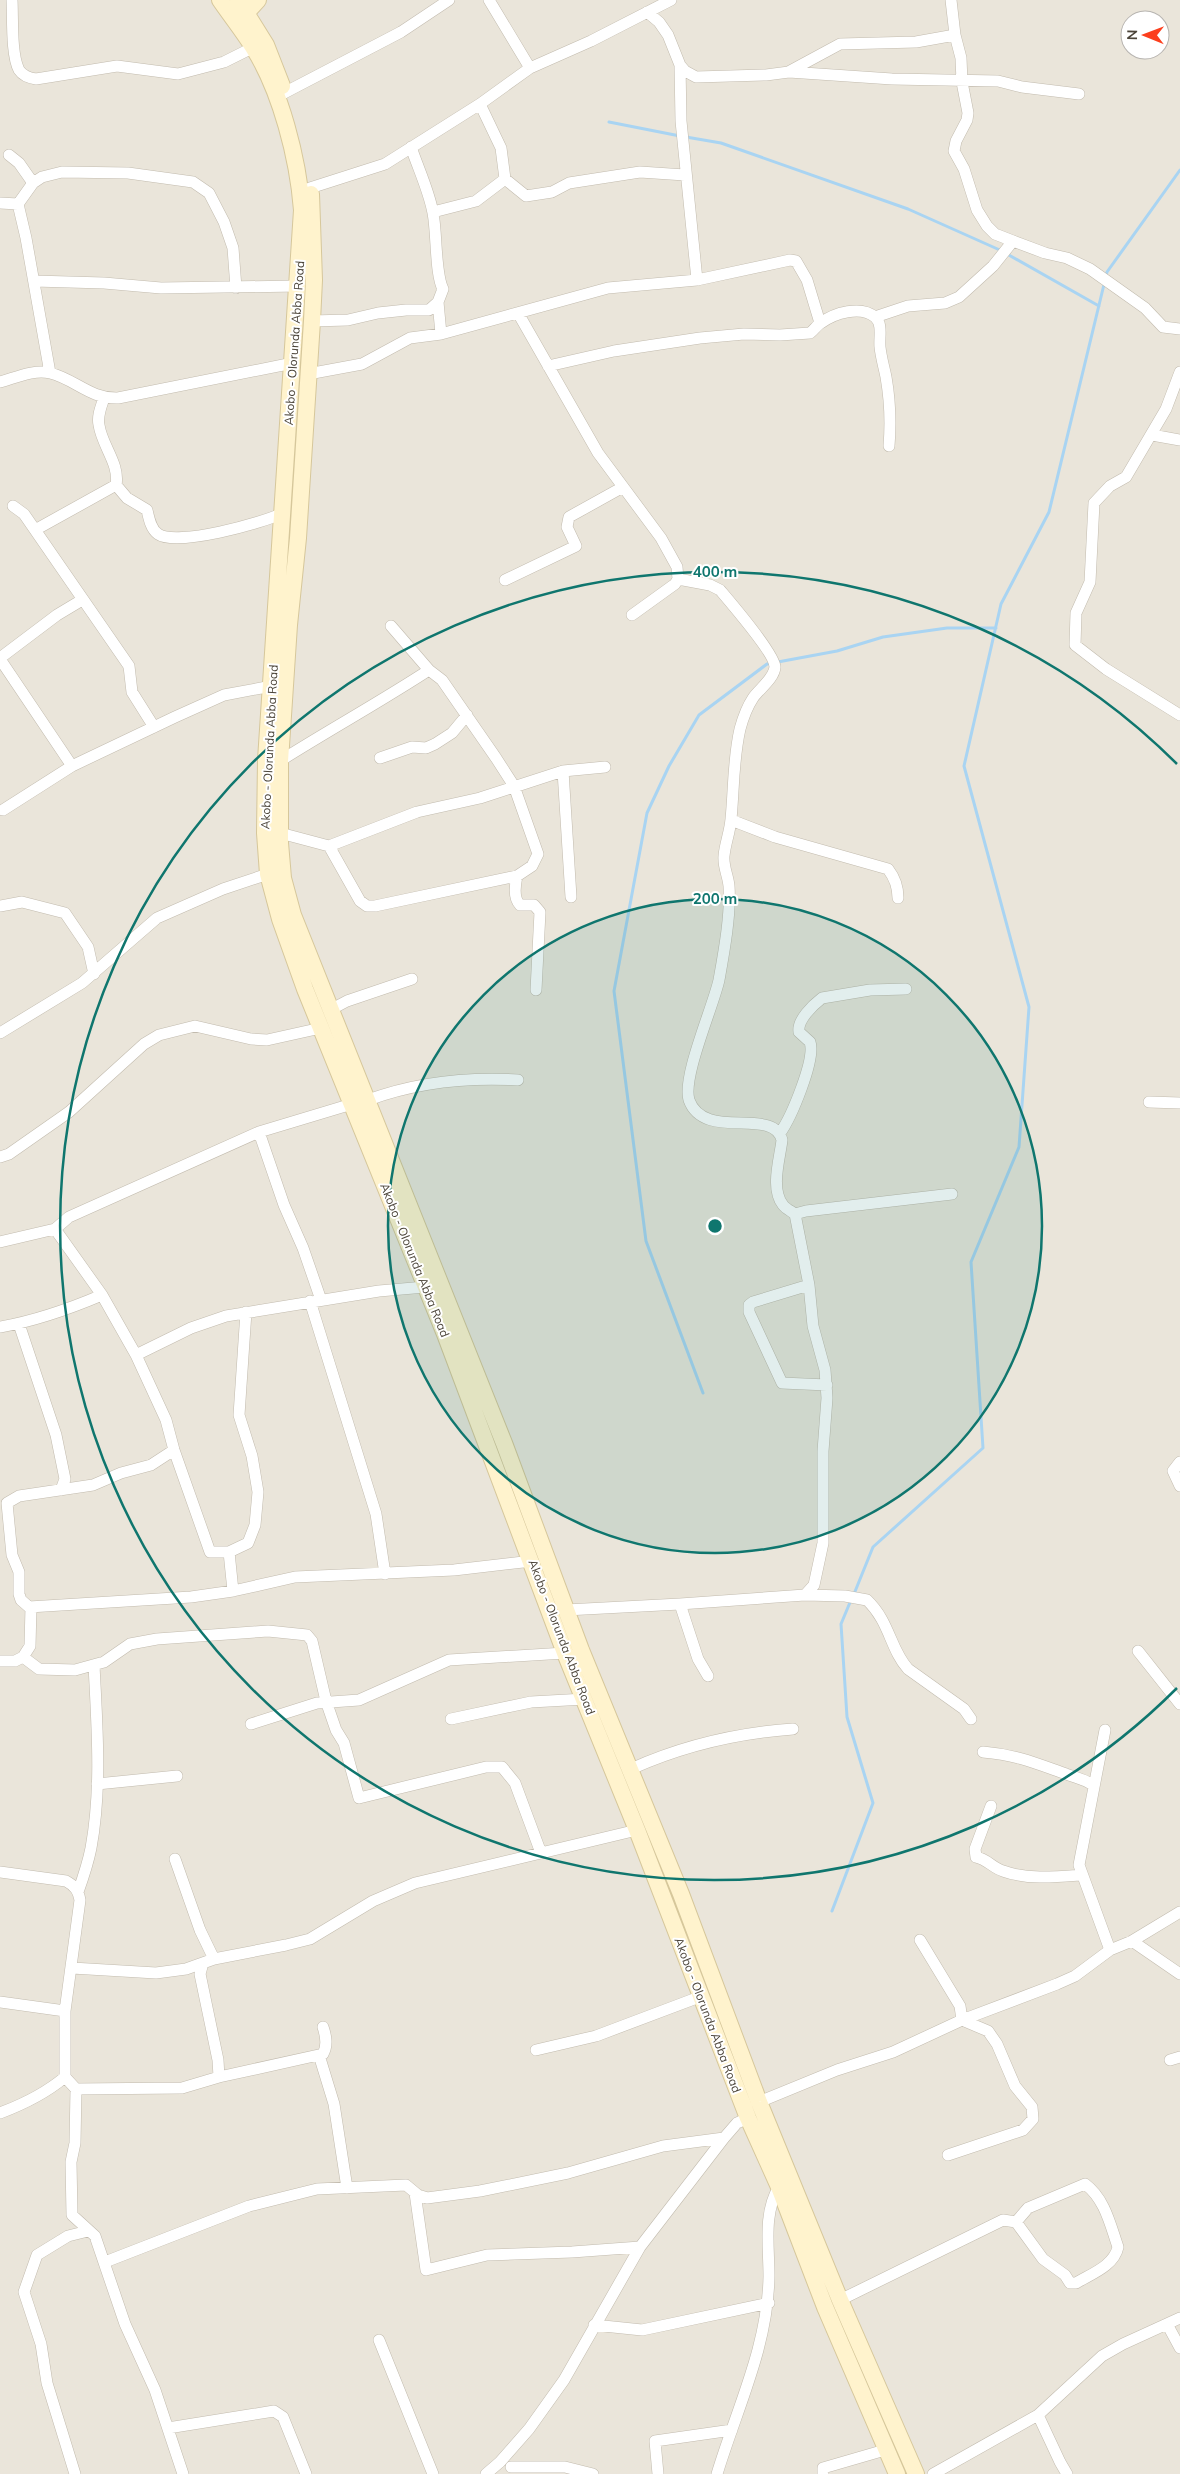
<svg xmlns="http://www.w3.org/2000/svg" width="1180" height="2474" viewBox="0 0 1180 2474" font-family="Mulish,sans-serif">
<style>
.residential{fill:#eae5da;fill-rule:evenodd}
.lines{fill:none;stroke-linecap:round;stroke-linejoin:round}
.stream{stroke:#a9d4f2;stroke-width:3}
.street-casing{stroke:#c2bbae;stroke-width:12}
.secondary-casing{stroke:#d6c79b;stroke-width:18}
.street{stroke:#fff;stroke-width:11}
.secondary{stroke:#fff3cd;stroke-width:16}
.ring{fill:none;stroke:#0f766e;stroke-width:2.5}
.labels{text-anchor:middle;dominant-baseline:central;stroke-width:4;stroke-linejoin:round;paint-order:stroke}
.street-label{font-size:12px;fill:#4b4439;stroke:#fff}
.centre{fill:#0f766e;stroke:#fff;stroke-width:2.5}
.ring-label{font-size:15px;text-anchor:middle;font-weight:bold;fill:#0f766e;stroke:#fff;stroke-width:4;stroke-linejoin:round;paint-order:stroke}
</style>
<rect width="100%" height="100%" fill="#f6f3ec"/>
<path class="residential" d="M0 0H1180V2474H0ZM1130 20H1160V50H1130Z"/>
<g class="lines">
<path class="stream" d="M609 122 680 136
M686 137 721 143 908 209 1002 251
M1007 254 1099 306
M703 1393 646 1241 614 991 647 813 669 766 699 715 767 664 837 651 883 637 947 628H996
M854 1594 873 1547 983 1448 971 1262 1019 1147 1029 1007 964 766 1001 604 1049 512 1107 272 1180 170
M832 1911 873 1803 847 1717 841 1624 851 1600"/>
<defs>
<path id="street" d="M12 0C13 18 11 55 19 70 23 76 29 78 36 79L117 66 178 74 224 62 254 47
M489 0 530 68
M951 0 955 35 961 58 962 82 968 113 967 120 956 141 954 151 964 169 977 210 987 226 995 234 1013 241 1045 253 1067 258 1090 269 1145 308 1163 327 1180 329
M647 12 659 22 668 35 680 65 681 121 697 280
M680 65 685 71 696 77 766 75 789 72 892 79 998 81 1022 87 1079 94
M790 71 840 44 916 42 955 35
M284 93 401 32 449 0
M480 104 501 148 505 179 526 196 552 192 569 183 640 172 685 175
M9 155 19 163 33 183
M310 188 385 164 480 104 530 68 591 41 671 0
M0 203 18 204
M433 212 476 201 505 179
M34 281 104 283 161 288 298 286
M438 302 441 334
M518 313 598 453 661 538 677 567 678 579 675 584 632 615
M875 317 908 306 945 303 959 297 993 266 1013 241
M312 321 348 320 378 313 406 310H429L438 302 443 289C435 274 437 233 433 213 429 191 418 168 411 147
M548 366 614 351 700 338 744 334 780 335 810 333C814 330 817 325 821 323 834 313 861 305 875 317 883 324 879 337 880 347 881 357 884 367 886 377 890 400 891 422 889 446
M1180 372 1166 409 1126 477 1110 486 1094 503 1090 582 1076 613 1075 645 1106 669 1180 715
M50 373 26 238 18 204 33 183 42 177 62 172 128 173 193 182 209 193 224 222 233 248 236 288
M308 374 362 364 410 338 441 334 608 288 697 280 790 260 796 261 807 280 820 323
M0 382C15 378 34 369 50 373 75 379 90 399 118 398L293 363
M1152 435 1180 440
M116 485 127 498 147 510C149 519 151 529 158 534 176 547 263 523 283 513
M13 506 24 514 129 666 132 692 154 727
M35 530 116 485C120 464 102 446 99 425 97 416 101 407 104 398
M505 580 576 546 567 527 569 517 623 487
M391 626 429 670 442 680 496 758 514 786 538 854 532 866 517 876C515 885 513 898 520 905H534L540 912 536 990
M0 658 57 615 82 600
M0 659 72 766
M380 758 412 747 426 748 435 744 452 733 467 715
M280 761C329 730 380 702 429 670
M563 771 571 897
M3 810 72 766 175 717 224 695 272 686
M731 820 775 837 888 869C895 878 898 887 898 898
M280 833 329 846 360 901 367 906H375L517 876
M329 846 417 812 480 798 563 771 605 767
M0 906 22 902 65 913 88 947 94 974
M332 1009 347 1001 412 979
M0 1033 82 983 157 918 223 889 268 874
M368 1100C417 1082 466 1077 518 1080
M1149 1102 1180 1103
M259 1132 284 1205 303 1248 321 1300
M780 1133C791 1118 816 1059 810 1042L799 1032C797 1020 813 1005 822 998L870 990 906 989
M0 1157 9 1154 69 1112 144 1044 159 1035 195 1026 251 1039 267 1040 321 1028
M795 1214 806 1211 952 1194
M55 1229 102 1295 136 1355 166 1420 174 1450 210 1552H229L248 1543 255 1525 258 1492 252 1456 239 1415 246 1312
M0 1242 55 1229 69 1217 259 1132 352 1104
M809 1285 753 1302 749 1305V1312L782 1383 827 1385
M310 1301 376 1514 385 1574
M19 1324 56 1435 65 1479 61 1490
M0 1327C35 1321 69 1309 102 1295
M136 1355 191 1328 226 1316 379 1291 425 1287
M174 1450 151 1465 121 1473 93 1485 19 1496 7 1503 12 1555 19 1572V1594L21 1600 29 1607 191 1597 233 1591 295 1577 454 1570 532 1561
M1180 1462 1173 1471 1180 1486
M229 1552 233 1591
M805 1595 845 1596 867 1600C890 1622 890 1649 908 1669L964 1709 971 1719
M680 1604 698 1659 708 1676
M566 1610 680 1604 805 1595 814 1585 823 1543V1451L827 1398 825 1370 813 1326 809 1285 795 1214C791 1211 786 1209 783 1205 770 1189 780 1158 782 1140 774 1106 704 1142 689 1100 682 1077 713 1007 719 980 724 952 731 914 729 886 728 875 723 867 724 856 725 844 730 832 731 819 734 789 733 759 740 729 743 718 747 707 753 698 759 689 774 679 775 667 775 654 731 603 720 590L710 585 678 579
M1138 1651 1180 1704
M23 1657 39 1669 75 1670 104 1662 130 1644 157 1639 268 1631 307 1635 312 1641 326 1701 336 1730 344 1743 359 1798 486 1767H502L515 1783 541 1853
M0 1661H15L23 1657 30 1646 31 1607
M451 1719 531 1702 585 1699
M251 1724 317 1703 359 1700 449 1660 565 1653
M1105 1730 1079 1865 1110 1950
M983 1752C1017 1755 1035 1763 1066 1774 1076 1778 1085 1779 1094 1786
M631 1769C682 1746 738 1733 793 1729
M97 1784 177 1776
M991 1806 975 1849 976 1857C987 1859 993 1868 1003 1871 1028 1880 1056 1877 1081 1875
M175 1859 200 1930 214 1959
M0 1872 66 1881C75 1886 78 1890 80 1900L65 2011V2077L76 2089 75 2143 71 2162 72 2215 95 2236 125 2324 155 2390 183 2474
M78 1892C83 1878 88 1863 91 1848 102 1788 97 1726 94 1665
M920 1940 960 2006 962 2020 988 2031 997 2044 1015 2086 1032 2107 1033 2119 1023 2130 948 2155
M1132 1941 1180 1974
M203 1963 200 1974 218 2060 219 2077
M72 1968 156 1973 186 1969 214 1959 286 1945 310 1939 373 1901 415 1883 637 1830
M0 2002 65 2011
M536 2050 596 2036 702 1996
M319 2055 334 2104 347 2188
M1170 2060 1180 2057
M76 2089 182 2088 219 2077 323 2054C328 2045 326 2036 323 2027
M759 2102 837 2070 893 2052 962 2020 1057 1984 1075 1976 1110 1950 1132 1941 1180 1912
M0 2113C24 2104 46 2093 65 2077
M415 2193 426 2270 487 2255 572 2252 640 2247
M105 2262 249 2206 317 2189 406 2185 418 2195 427 2198 480 2191 568 2173 663 2146 724 2138
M840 2300 1003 2220 1016 2222 1043 2259 1065 2275 1070 2283H1076C1091 2274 1114 2266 1118 2247 1110 2224 1105 2199 1085 2184L1028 2208 1016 2222
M1167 2324 1180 2348
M594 2325 642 2330 769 2303
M379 2340 433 2474
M1038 2415 1060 2462 1067 2474
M168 2428 274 2411 283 2417 306 2474
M511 2467H565L593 2474
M75 2474 47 2383 41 2344 24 2292 37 2255 68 2236 88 2231
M486 2474 500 2462 529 2429 564 2380 640 2247 724 2138 737 2123 748 2118
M658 2474 655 2441 732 2430
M717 2474C737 2408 768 2346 769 2276 769 2246 763 2213 779 2187
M823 2474V2468L885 2450
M933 2474 1038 2415 1102 2356 1123 2344 1180 2318"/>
<path id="secondary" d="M220 0C231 16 243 31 253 47 281 91 298 159 302 210L266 760 265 833 268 874 280 919 305 989 445 1334 565 1653 637 1830 748 2118 779 2187 825 2307 897 2474
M238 0 266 45 282 86
M247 12 258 0
M311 194 314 280 312 321 298 538 289 625 280 761V843L283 878 293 915 504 1443 581 1650 681 1894 759 2102 840 2300 916 2474"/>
</defs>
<use href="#street" class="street-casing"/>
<use href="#secondary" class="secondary-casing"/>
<use href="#street" class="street"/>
<use href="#secondary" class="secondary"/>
</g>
<circle cx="715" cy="1226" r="327" fill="#0f766e" fill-opacity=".12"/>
<g class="ring">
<circle cx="715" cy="1226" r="327"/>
<path d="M1177 1688A654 654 0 1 1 1177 764"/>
</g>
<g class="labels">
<g class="street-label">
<text transform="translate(294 343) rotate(-86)">Akobo - Olorunda Abba Road</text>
<text transform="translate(269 747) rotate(-87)">Akobo - Olorunda Abba Road</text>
<text transform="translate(415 1260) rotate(68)">Akobo - Olorunda Abba Road</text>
<text transform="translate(562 1637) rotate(69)">Akobo - Olorunda Abba Road</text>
<text transform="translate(708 2015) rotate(69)">Akobo - Olorunda Abba Road</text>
</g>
</g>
<circle cx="715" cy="1226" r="8" class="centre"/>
<g class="ring-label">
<text x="715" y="577">400 m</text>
<text x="715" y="904">200 m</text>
</g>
<g transform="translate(1145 35) rotate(271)"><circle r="24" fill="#ffffff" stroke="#b7b4b0"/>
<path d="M0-4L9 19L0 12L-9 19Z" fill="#fc3f1d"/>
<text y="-8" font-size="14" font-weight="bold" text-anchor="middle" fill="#4b4439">N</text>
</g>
</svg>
